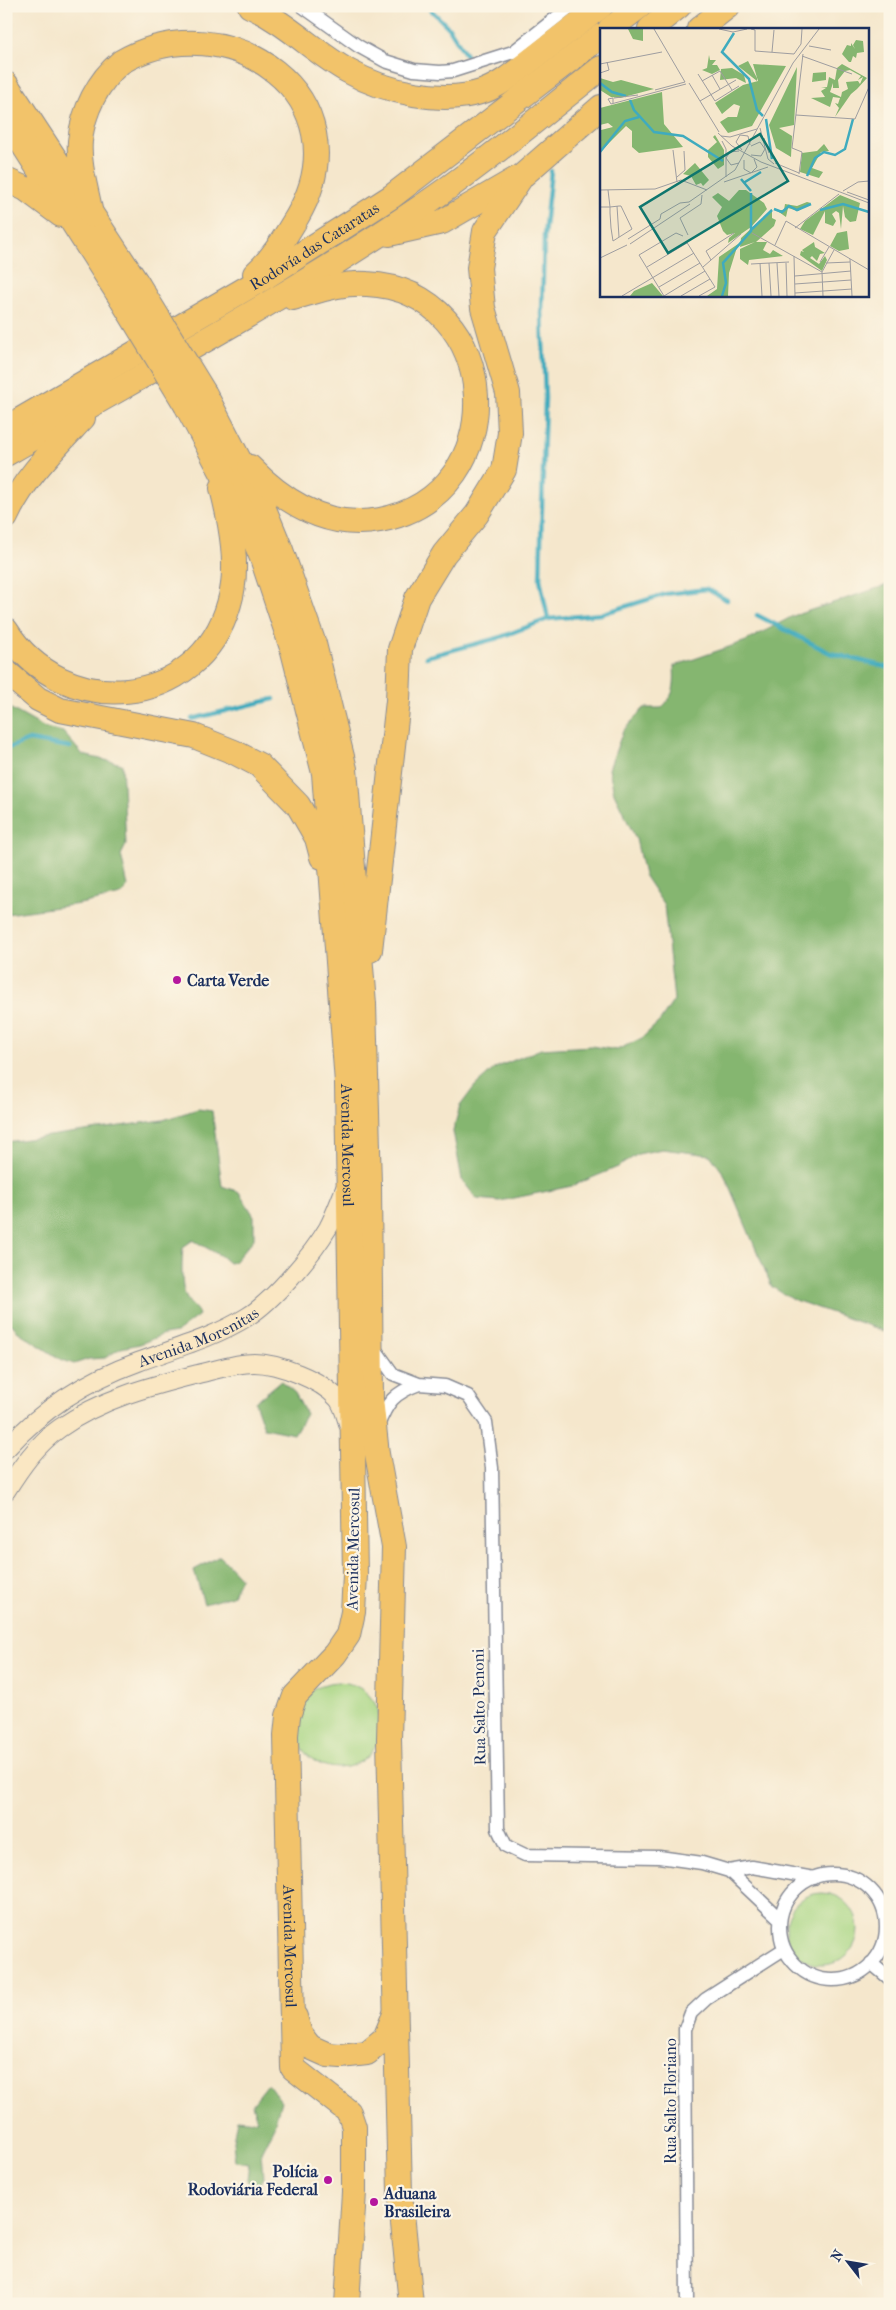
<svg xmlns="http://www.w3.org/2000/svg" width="896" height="2310" viewBox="0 0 896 2310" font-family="'IM FELL French Canon',serif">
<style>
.green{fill:#a7d582;stroke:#618270}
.forest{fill:#85b670;stroke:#507267}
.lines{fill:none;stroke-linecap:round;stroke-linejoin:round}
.stream{stroke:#3fabbe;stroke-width:4.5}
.street-casing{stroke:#888b95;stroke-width:15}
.secondary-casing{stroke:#888b95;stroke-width:20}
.highway-casing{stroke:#888b95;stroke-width:26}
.street{stroke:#fff;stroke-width:12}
.secondary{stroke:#fae7c3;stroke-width:18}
.highway{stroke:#f2c36a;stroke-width:24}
.highway-bridge-casing{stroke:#888b95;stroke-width:26;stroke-linecap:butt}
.highway-bridge{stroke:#f2c36a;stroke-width:24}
.poi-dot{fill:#b5179e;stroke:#fcf5e5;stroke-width:2}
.labels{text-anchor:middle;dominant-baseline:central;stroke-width:4.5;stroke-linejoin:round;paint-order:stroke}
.street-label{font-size:16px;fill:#1b2f5e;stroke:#fcf5e5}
.poi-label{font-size:16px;font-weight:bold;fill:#1b2f5e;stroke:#fcf5e5;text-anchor:start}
.inset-river{fill:none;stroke:#3fabbe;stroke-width:2.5}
.inset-road{fill:none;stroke:#9e9da0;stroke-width:1}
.view{fill:#0f766e;fill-opacity:0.15;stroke:#0f766e;stroke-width:2.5}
.inset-edge{fill:none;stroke:#1b2f5e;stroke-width:2.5}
</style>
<rect width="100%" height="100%" fill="#fcf5e5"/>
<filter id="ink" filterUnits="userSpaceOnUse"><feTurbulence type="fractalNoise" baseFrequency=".02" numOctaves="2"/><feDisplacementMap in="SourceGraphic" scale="10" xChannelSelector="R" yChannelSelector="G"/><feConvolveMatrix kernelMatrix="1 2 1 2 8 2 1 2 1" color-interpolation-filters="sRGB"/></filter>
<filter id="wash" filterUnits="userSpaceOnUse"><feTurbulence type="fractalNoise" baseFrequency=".0096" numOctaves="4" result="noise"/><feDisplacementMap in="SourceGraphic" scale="20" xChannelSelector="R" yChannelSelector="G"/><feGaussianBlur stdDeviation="1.12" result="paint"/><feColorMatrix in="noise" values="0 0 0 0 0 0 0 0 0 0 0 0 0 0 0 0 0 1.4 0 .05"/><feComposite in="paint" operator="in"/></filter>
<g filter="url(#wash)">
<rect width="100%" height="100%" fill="#f5e7cc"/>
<path class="green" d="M295 1725a43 43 0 1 1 86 0a43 43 0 1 1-86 0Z
M786 1929a36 36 0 1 1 72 0a36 36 0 1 1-72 0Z"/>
<path class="forest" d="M890 584V1333L792 1299 772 1287 724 1174 710 1155 662 1149 638 1154 618 1167 572 1186 500 1201 477 1199 462 1180 453 1131 460 1106 475 1086 495 1068 541 1049 591 1046 617 1050 642 1038 660 1021 674 1000 664 905 644 875 636 839 614 793 609 769 623 731 644 708H661C675 696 675 684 674 666L746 641 793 616Z
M6 706 45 728 63 732 83 755 122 764 126 845 121 855 128 886 121 895 80 904 6 914Z
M198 1109 212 1111 222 1186 239 1192 254 1216V1239L234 1262 229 1263 221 1256 193 1240 183 1247C182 1259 180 1289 187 1299 191 1306 197 1308 199 1315L177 1332 164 1334 140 1344 121 1348 105 1358 89 1359 74 1364 60 1359 17 1331 13 1325 6 1324V1142L163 1120Z
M281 1381 295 1393 306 1414 294 1434 264 1428 255 1402Z
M220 1556 241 1578 232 1596 204 1604 194 1570Z
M268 2084 281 2101 274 2126 261 2152 263 2178 253 2193 247 2179 249 2163 235 2161 233 2141 237 2119 257 2121 252 2104Z"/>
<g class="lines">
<path class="stream" d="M427 6 449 28 469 60
M757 615 830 653 890 668
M548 619 540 579 545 398 542 311 544 236 551 171
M426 657 498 638 548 619 601 614 666 594 707 589 727 600
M192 719 274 699
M6 749 29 740 70 747"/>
</g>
</g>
<g filter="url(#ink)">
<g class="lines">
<defs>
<path id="street" d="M302 6 358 46 385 61 414 70 440 72 453 71 513 52 571 6
M373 1346 393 1374 419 1384 445 1386 468 1396 486 1422 492 1468 498 1829 506 1846 525 1855 659 1857 702 1863 729 1871 752 1867 814 1878
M378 1426C387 1402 394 1393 419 1384
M729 1871 780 1919
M780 1927a53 53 0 1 1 106 0a53 53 0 1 1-106 0Z
M871 1963 890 1979
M687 2304 685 2029 691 2013 706 1999 784 1949"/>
<g id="secondary">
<path id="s1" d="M6 1449C42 1409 88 1380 138 1362 175 1348 213 1338 247 1317 273 1301 312 1255 328 1228 335 1215 340 1200 346 1186"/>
<path d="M6 1491C21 1467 37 1444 60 1428 101 1399 150 1386 198 1374 216 1370 235 1363 254 1363 278 1363 321 1380 337 1398 343 1404 346 1418 349 1426"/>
</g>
<g id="highway">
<path d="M250 6C287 23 314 52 348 71 385 92 443 105 484 91 503 84 519 69 535 57 557 40 579 23 601 6"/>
<path d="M610 29 640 6"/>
<path d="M650 29 679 6"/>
<path d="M699 29 728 6"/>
<path d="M6 84 137 283"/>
<path d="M6 118 117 292"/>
<path d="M6 180 26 189 61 215"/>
<path d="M91 215C87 191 78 165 80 141 83 111 98 81 121 62 228 0 367 98 297 217 285 237 273 258 255 274"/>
<path d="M389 234 442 222 518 178"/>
<path d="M205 394 262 504 281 550 314 644 345 769 364 1004 369 1184 371 1399 377 1454 394 1547 389 1739 400 2193 411 2304"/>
<path id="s2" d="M186 405 243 512 262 558 293 651 324 773 347 1083 355 1575 353 1612 348 1635 335 1654 295 1696 288 1716 286 1735 293 2068 349 2112 354 2127V2192L347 2304"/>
<path id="s3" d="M6 428 264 278 391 197 601 36"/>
<path d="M6 454C140 376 278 303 406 217 474 172 537 119 601 68"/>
<path d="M250 467C285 503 328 530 380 520 516 494 504 291 367 284 341 282 318 291 293 298"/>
<path d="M6 517C23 479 55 448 83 418"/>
<path d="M6 630C63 721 199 710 229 604 240 568 231 524 222 488"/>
<path d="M6 672 38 699 60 710 194 736 234 752 259 765 298 805 317 838 322 857"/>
<path d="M370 950 398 701 400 649 417 598 444 554 477 514 504 470 510 433 508 393 483 308 479 268 485 231 522 176 601 107"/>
<path d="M295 2017 300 2034 310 2047 328 2055 341 2056 367 2053 385 2038 395 2014"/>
</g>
</defs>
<use href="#street" class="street-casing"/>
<use href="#secondary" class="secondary-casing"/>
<use href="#highway" class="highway-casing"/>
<use href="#street" class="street"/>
<use href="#secondary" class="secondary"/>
<use href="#highway" class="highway"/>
<defs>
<path id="highway-bridge" d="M137 283 205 394
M117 292 186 405"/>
</defs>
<use href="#highway-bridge" class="highway-bridge-casing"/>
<use href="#highway-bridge" class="highway-bridge"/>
</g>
</g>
<g class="poi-dot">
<circle cx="177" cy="980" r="5"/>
<circle cx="328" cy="2180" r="5"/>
<circle cx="374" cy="2202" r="5"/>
</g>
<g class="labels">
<g class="street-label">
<text stroke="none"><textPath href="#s3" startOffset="358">Rodovía das Cataratas</textPath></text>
<text stroke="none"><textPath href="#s2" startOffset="768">Avenida Mercosul</textPath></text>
<text stroke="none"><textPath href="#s1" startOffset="225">Avenida Morenitas</textPath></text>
<text transform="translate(353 1549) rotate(-89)">Avenida Mercosul</text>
<text transform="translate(479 1707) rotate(-91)">Rua Salto Penoni</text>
<text stroke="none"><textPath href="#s2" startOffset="1591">Avenida Mercosul</textPath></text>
<text transform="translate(670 2101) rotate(-90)">Rua Salto Floriano</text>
</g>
<g class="poi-label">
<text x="187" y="980">Carta Verde</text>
<text x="318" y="2171" text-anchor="end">Polícia<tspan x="318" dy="18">Rodoviária Federal</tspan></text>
<text x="384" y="2193">Aduana<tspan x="384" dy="18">Brasileira</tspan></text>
</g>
</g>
<g transform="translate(600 28)">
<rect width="269" height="269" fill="#f5e7cc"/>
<path d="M28 1H43V13L33 11ZM256 12 263 13 264 24 257 25 256 30 253 28 251 34H249L242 26 247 17 251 18V15L255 21 253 17ZM109 27 110 32H116L112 37H117L120 42 112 46 102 42 107 40ZM148 33 157 50V53L138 38ZM153 36 186 38 152 98 128 105 120 94 128 89H137L140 78 134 76 122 86 115 75 143 57 158 53ZM242 36 267 50 257 61 263 67 257 61 251 66 235 89 239 80 235 75 238 76 240 70 233 69 230 79 211 70 225 69 221 63 226 60H221L227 59 229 49 235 52 237 40ZM250 42 261 48 258 52 263 49 260 56 258 53 246 54 248 61 242 64 241 69 230 64 233 55V60H239L238 52 245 43ZM197 39 194 97 179 100 192 108 191 129 176 120 169 97ZM132 40 144 47 146 55 136 50 120 52 121 41ZM226 44V52L212 54 213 45ZM0 50 13 54 21 52 54 61 20 70 11 69 0 62ZM62 64 64 96 83 119 39 125 32 119V103L26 98 1 123V102L13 99 8 95 0 97V80ZM115 107 124 122V137L118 141 108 129V122L117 114 113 109ZM224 116 229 123 221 124 212 140 223 144 219 150 200 144 202 125 217 123ZM95 135 109 152 103 158 101 155 96 157 91 148 83 146ZM139 162H146L164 175 167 181 151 199 128 215 129 210 135 205 127 207 123 203 117 188 122 179 112 169 118 165 129 173ZM240 167 260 175 256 193 250 194 245 189 243 178 241 201 239 185 236 183 232 186 236 193 233 198 225 195V183L213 207 200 201 205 193ZM207 174 211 175 198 183 188 180 186 189 176 182H184L185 176 197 178ZM172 181V190L176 192 174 198 156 214H167L163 222 170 226 173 222 183 228 149 232 148 237 140 231V221L155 214 140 219 141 210ZM247 203 249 221 239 223 230 218 237 205ZM214 214 215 219 225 225 220 226 217 233 212 228 210 230 219 236 225 228 227 232 222 243 200 227 201 223 204 224 202 222ZM138 216 129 245 128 268H107L117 261 119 229ZM52 255 63 268H30L34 263Z" fill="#85b670" fill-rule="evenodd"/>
<path class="inset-river" d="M134 5 122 24 149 51 157 82 163 88M0 55 12 64 26 68M30 72 34 82 54 104 83 108 123 133M166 91 172 131M0 124 25 93 39 89M207 148 215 130 224 124 235 127 245 121 253 91M141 151 151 163M145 154 161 144M174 181 182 184 189 178 197 182 211 176M220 182 243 176 269 184M151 202 172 182M122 268 126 255 123 235 151 203V165"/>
<path class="inset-road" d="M54 1 85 54M119 1 133 4 147 1M151 1 155 2V23L194 26 201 16 202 1M209 18 231 22M172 24 174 2M202 28 252 46M0 36 62 24M0 45 9 42 7 34M98 46 115 73 139 58M112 47 120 61M102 53 120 43 132 62M89 55 119 104M55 62 85 54M14 70 38 67M100 73 136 52M13 75V70L8 71 11 76 86 56M196 87 255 91 269 59M160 100 168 131 174 136M118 105 132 118 161 134 269 175M121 108 130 109 157 101M164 110 169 125M122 113 126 121V149M73 122 77 154M142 122 136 114 140 107 148 108 150 117M151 127 161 128 165 121 160 114 151 118M144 132V141L151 145 157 139 154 131M139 135 131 137 126 130 130 124 139 123M175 135 199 145M199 146 202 124 192 120 203 26M77 149 85 142 84 123M124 154 168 139M0 162 55 161 81 152 107 162M243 163 258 154 269 153M247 164 269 172M17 178 19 209M0 179H10L19 178H21L32 201 13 213 11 200 10 185V179L8 162M195 200 239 166M152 205 222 244M88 207 80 190 101 176 102 167M28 211 60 191 61 186 80 175 89 174 135 142 193 35 219 1M86 213 115 259 99 268M30 216 90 176M175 217 186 193 269 242M194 228 195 268M0 230 27 217M250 231 252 268M111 232 106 223 134 205M220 234 229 219M160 235 162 268M169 235 171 268M177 235 179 268M186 235 187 268M226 235 250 234M151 236 189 234M47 239 87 215M103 239 141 206M195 248 251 243M195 256 251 252M59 259 100 235M195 265 252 261M22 268 94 225M64 268 39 227 76 205 83 208M64 268 105 243M81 268 110 251M223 268 222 244 234 222"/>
<path class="view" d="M160 106 188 153 68 225 40 179Z"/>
<rect width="269" height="269" class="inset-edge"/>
</g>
<rect width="896" height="2310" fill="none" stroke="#fcf5e5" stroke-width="25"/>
<g transform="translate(848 2262) rotate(301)" stroke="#fcf5e5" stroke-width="4" paint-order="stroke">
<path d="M0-4L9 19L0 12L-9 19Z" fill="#1b2f5e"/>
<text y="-8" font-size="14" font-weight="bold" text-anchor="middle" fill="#1b2f5e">N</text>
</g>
</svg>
